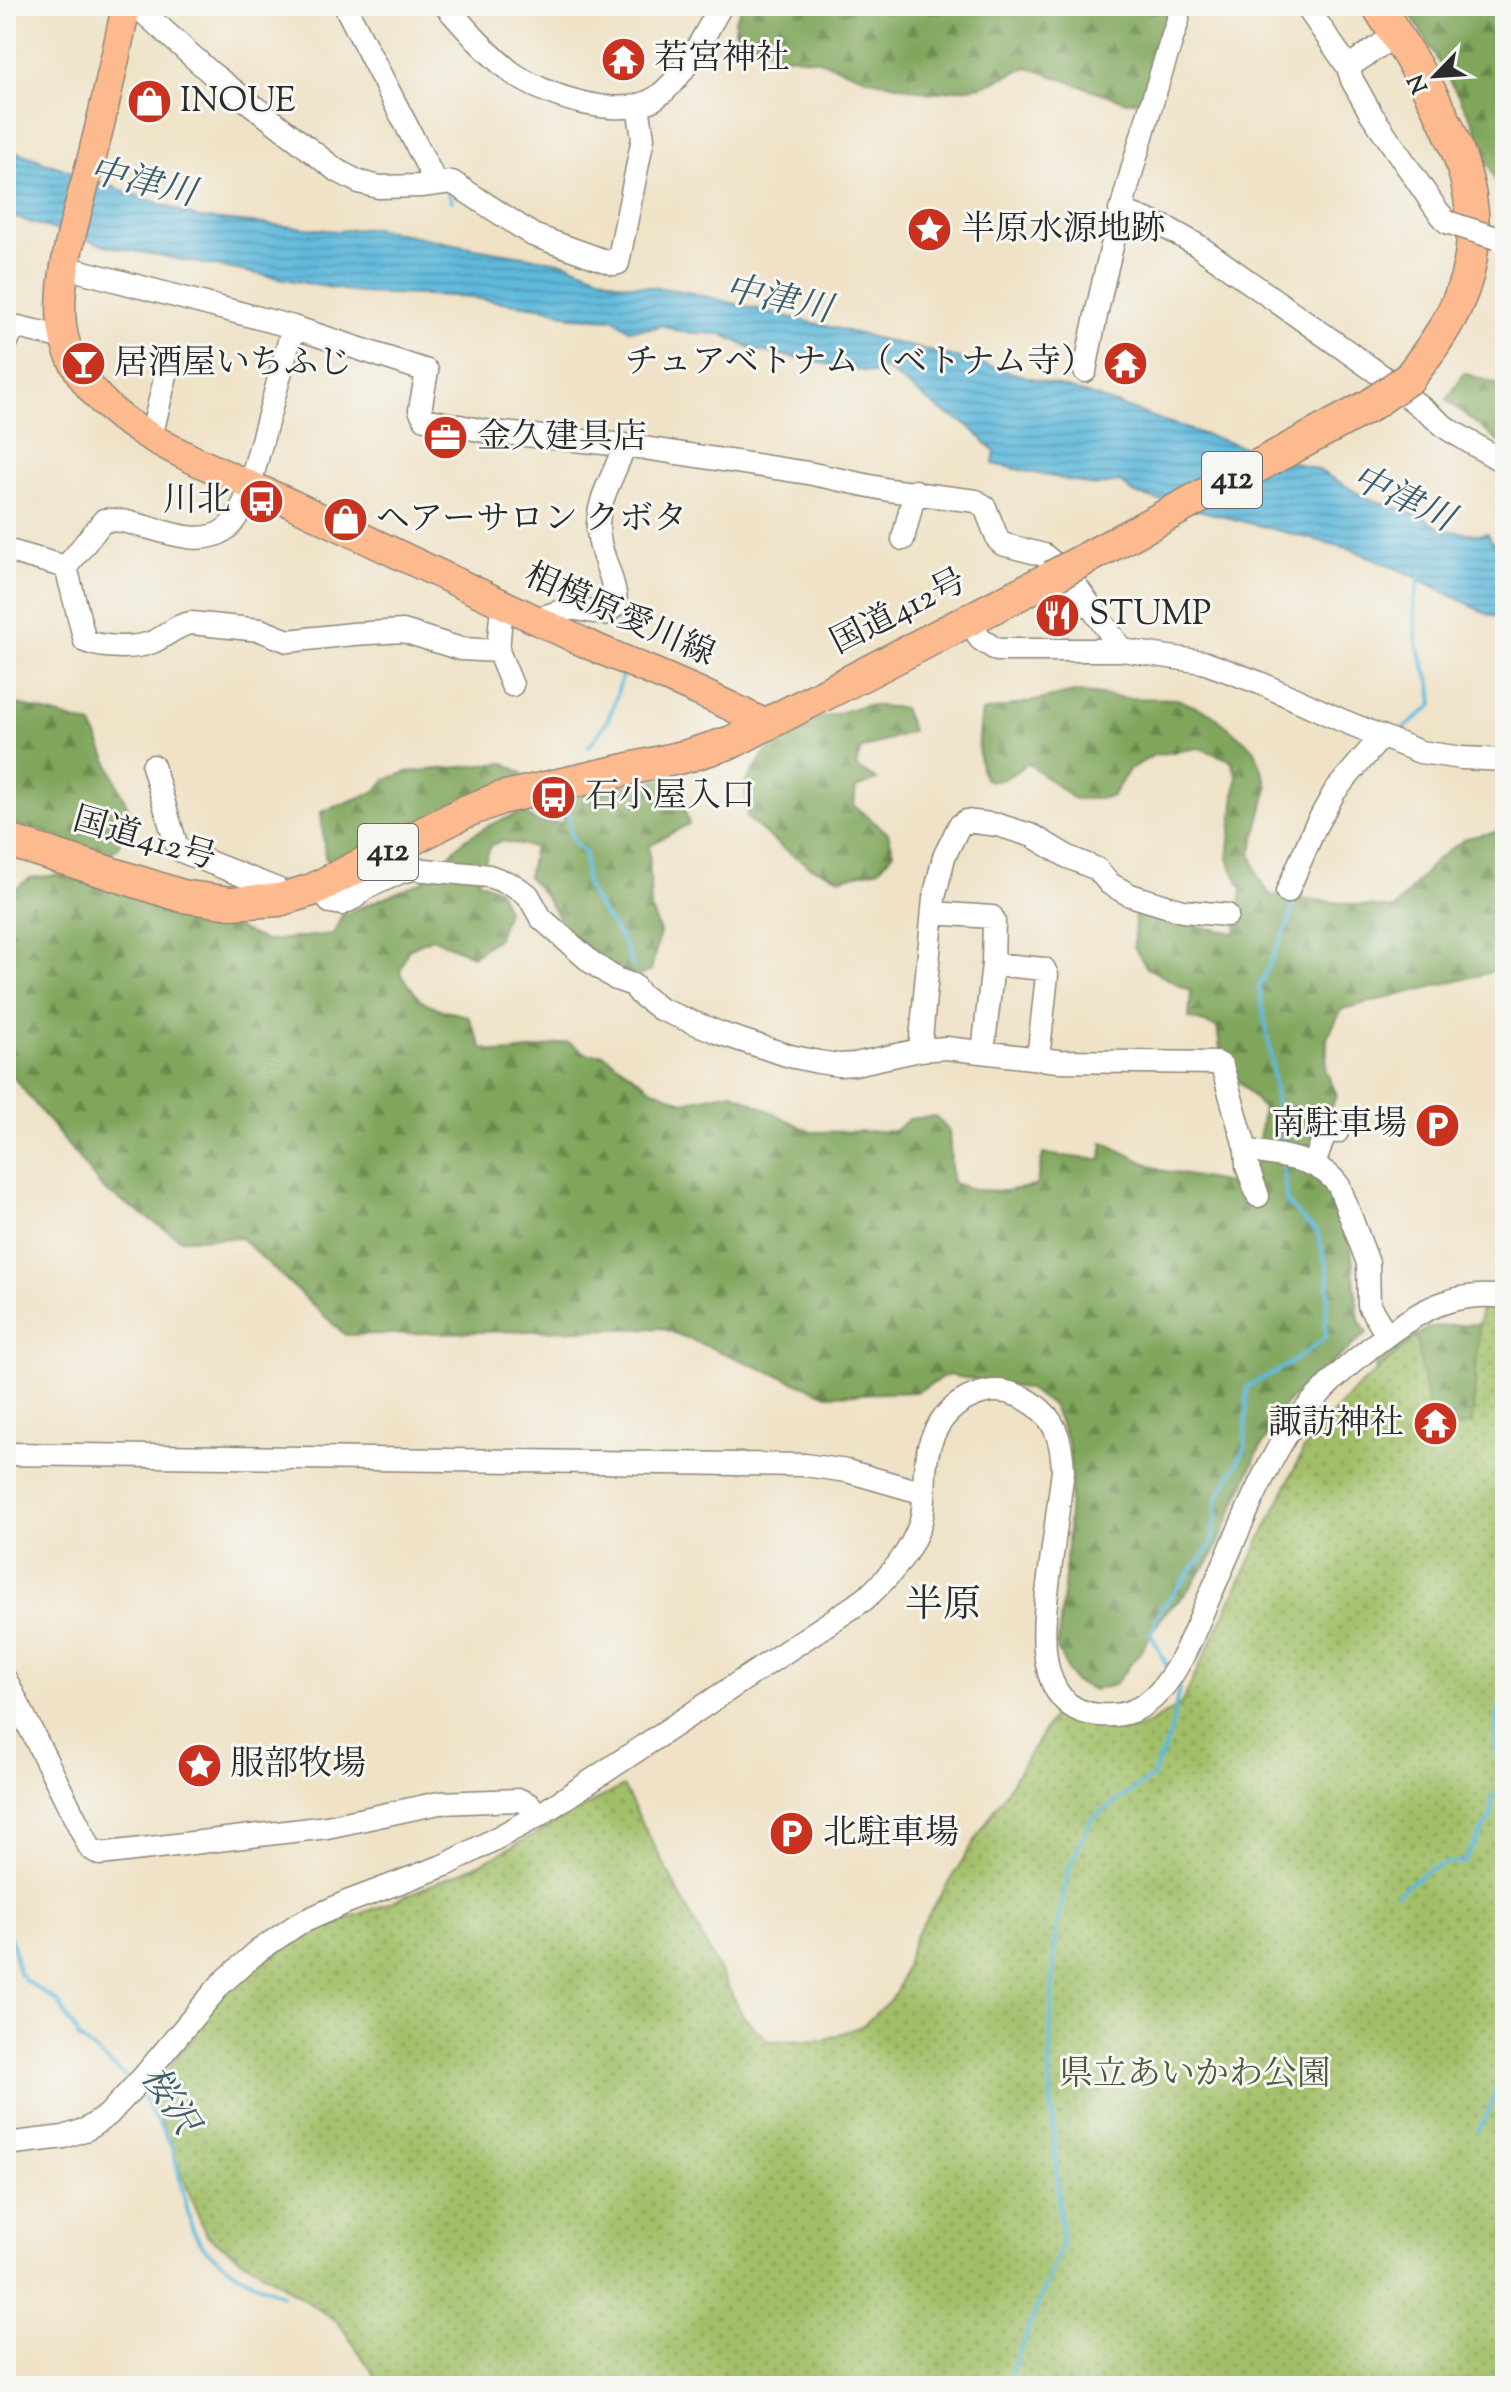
<svg xmlns="http://www.w3.org/2000/svg" width="1511" height="2392" viewBox="0 0 1511 2392" font-family="'Sorts Mill Goudy','Noto Serif JP',serif">
<style>
.forest{fill:url(#forest-firs);stroke:#566844;stroke-width:2}
.park{fill:url(#park-dots);stroke:#667549;stroke-width:2}
.water{fill:url(#water-rules);stroke:#447283;stroke-width:2}
.lines{fill:none;stroke-linecap:round;stroke-linejoin:round}
.stream{stroke:#5eb9db;stroke-width:4}
.minor-casing{stroke:#8d8678;stroke-width:25}
.major-casing{stroke:#8d8678;stroke-width:31}
.highway-casing{stroke:#8d8678;stroke-width:35}
.minor{stroke:#fff;stroke-width:22}
.major{stroke:#fcba8e;stroke-width:28}
.highway{stroke:#fcba8e;stroke-width:32}
.minor-bridge-casing{stroke:#8d8678;stroke-width:25;stroke-linecap:butt}
.highway-bridge-casing{stroke:#8d8678;stroke-width:35;stroke-linecap:butt}
.minor-bridge{stroke:#fff;stroke-width:22}
.highway-bridge{stroke:#fcba8e;stroke-width:32}
.labels{text-anchor:middle;dominant-baseline:central;stroke-width:6;stroke-linejoin:round;paint-order:stroke}
.shield{fill:#f6f6f2;stroke:#686867;stroke-width:2}
.shield-label{font-size:32px;font-weight:bold;fill:#2b2b2b}
.poi-label{font-size:34px;fill:#2b2b2b;stroke:#f6f6f2;text-anchor:start}
.street-label{font-size:34px;fill:#2b2b2b;stroke:#f6f6f2}
.park-label{font-size:34px;fill:#4e573d;stroke:#f6f6f2}
.water-label{font-size:36px;font-style:italic;fill:#3d5d69;stroke:#f6f6f2}
.quarter-label{font-size:38px;fill:#2b2b2b;stroke:#f6f6f2}
</style>
<defs>
<pattern id="forest-firs" width="22" height="20" patternUnits="userSpaceOnUse" patternTransform="scale(2)"><rect width="22" height="20" fill="#80a65c"/><path d="M5 1l3.5 6h-7zM16 11l3.5 6h-7z" fill="#69874c"/></pattern>
<pattern id="park-dots" width="8" height="8" patternUnits="userSpaceOnUse" patternTransform="scale(2)"><rect width="8" height="8" fill="#a1bf67"/><path d="M2 2h.1M6 6h.1" fill="none" stroke="#839b55" stroke-width="1.8" stroke-linecap="round"/></pattern>
<pattern id="water-rules" width="6" height="5" patternUnits="userSpaceOnUse" patternTransform="scale(2)"><rect width="6" height="5" fill="#5eb9db"/><path d="M0 2.5h6" fill="none" stroke="#4e97b2"/></pattern>
</defs>
<rect width="100%" height="100%" fill="#f6f6f2"/>
<filter id="ink" filterUnits="userSpaceOnUse"><feTurbulence type="fractalNoise" baseFrequency=".0125" numOctaves="2"/><feDisplacementMap in="SourceGraphic" scale="16" xChannelSelector="R" yChannelSelector="G"/><feConvolveMatrix kernelMatrix="1 2 1 2 8 2 1 2 1" color-interpolation-filters="sRGB"/></filter>
<filter id="wash" filterUnits="userSpaceOnUse"><feTurbulence type="fractalNoise" baseFrequency=".006" numOctaves="4" result="noise"/><feDisplacementMap in="SourceGraphic" scale="32" xChannelSelector="R" yChannelSelector="G"/><feGaussianBlur stdDeviation="1.8" result="paint"/><feColorMatrix in="noise" values="0 0 0 0 0 0 0 0 0 0 0 0 0 0 0 0 0 1.4 0 .05"/><feComposite in="paint" operator="in"/></filter>
<g filter="url(#wash)">
<rect width="100%" height="100%" fill="#efe2c6"/>
<path class="forest" d="M743 6H1163L1170 17 1145 99 1127 102 1027 67 983 86 931 93 866 78 818 60 778 55 760 45 742 41 735 31V20Z
M1406 6H1505V209L1473 121Z
M1464 373 1505 387V447L1447 400Z
M1075 692 1126 698 1177 699 1211 713 1255 750 1268 787 1251 853 1258 876 1270 895 1394 909 1436 860 1466 838 1505 830V965L1488 973 1342 1009 1327 1038 1326 1071 1337 1095 1309 1149 1329 1181 1349 1229 1359 1320 1367 1333 1287 1402 1258 1452 1214 1554 1184 1595 1163 1615 1141 1651 1114 1685 1094 1690 1074 1682 1057 1649 1065 1577 1071 1480 1068 1443 1053 1406 1028 1389 948 1375 916 1392 827 1395 662 1328 345 1335 241 1238 180 1239 103 1189 6 1068V896L30 878 57 875 201 912 266 941 333 934 342 915 422 882 465 839 492 824 523 812 537 822 563 823 566 798 576 791 675 778 689 824 649 845 651 910 660 932 651 971 639 976 612 970 564 928 546 897 528 877 534 847 501 841 491 845 478 881 498 889 507 910 498 938 473 956 432 938 408 949 400 972 420 1000 442 1010 468 1016 482 1048 502 1053 530 1050 568 1042 588 1054H603L653 1089 683 1102 732 1092 811 1132 894 1131 909 1119 935 1116 949 1131 952 1183 977 1190 1004 1191 1036 1186 1043 1154 1101 1160 1103 1142 1160 1170 1238 1185 1256 1165 1263 1108 1222 1062 1217 1027 1189 1018 1191 991 1147 968 1134 947 1135 915 1236 933 1242 889 1228 859 1237 776 1231 760 1199 748 1154 755 1129 770 1112 796 1097 799H1074L1028 763C1015 772 1001 786 985 779 975 757 979 735 982 712Z
M6 703 17 704 92 725 131 815 117 849 101 858 45 832 6 822Z
M865 705 903 708 912 731 860 750 856 767 877 780 856 788 854 806 888 833 894 852 879 869 841 878 811 867 781 847 747 818 746 782 763 756 791 727Z
M504 763 524 774 332 867 325 857 321 812 374 792 387 779 407 772Z
M1490 1323 1470 1449 1400 1444 1379 1392 1375 1367 1382 1355 1430 1327Z"/>
<path class="park" d="M1481 1304 1505 1308V2386H382L338 2322 206 2235 150 2095 227 1986 305 1934 379 1907 480 1864 623 1786 743 2016 768 2041 824 2040 864 2025 896 1994 915 1936 1059 1707C1074 1715 1107 1731 1124 1731 1144 1730 1165 1714 1181 1704L1304 1449 1351 1393 1417 1337 1431 1429 1472 1424Z"/>
<path class="water" d="M6 148 199 218 337 231 374 228 474 248 566 263 618 283 683 291 974 362 1084 393 1202 434 1318 470 1365 497 1423 517 1443 530 1477 534 1488 533 1491 541 1505 549V620L1485 613 1414 576 1351 549 1135 494 1120 482 1095 486 993 464 995 452 968 425 943 412 887 370 881 369 873 373 755 350 722 334 683 332 661 325 654 328 629 330 615 319 572 317 547 308 457 296 359 293 108 246 6 215Z"/>
<g class="lines">
<path class="stream" d="M446 189 452 201
M1396 735 1433 705 1431 684 1417 644 1414 603 1420 576
M588 747C611 720 613 709 622 676
M569 810C569 827 568 843 585 851 586 862 583 879 588 889 601 916 625 935 632 966
M1281 1146 1271 1056 1259 987 1289 922 1295 896
M1167 1666 1151 1634 1160 1610 1212 1545 1218 1498 1245 1449 1247 1387 1288 1365 1325 1338 1329 1276 1318 1234 1287 1203 1283 1163
M1505 1685C1497 1715 1489 1746 1505 1775
M1398 1893C1420 1876 1434 1860 1463 1863L1493 1813 1490 1802 1505 1782
M6 1929 13 1945 18 1971 26 1981 58 2002 79 2038 130 2080
M140 2093 172 2147 192 2229 206 2250 241 2276 282 2295
M1477 2130C1501 2102 1501 2057 1505 2022
M1010 2376 1062 2244 1049 2073 1055 1935 1069 1869 1091 1819 1152 1777 1170 1736 1179 1688 1176 1684"/>
</g>
</g>
<g filter="url(#ink)">
<g class="lines">
<defs>
<path id="minor" d="M128 6 143 12 211 73 336 170 359 182 379 187 421 186 452 182 533 235 614 264 618 263 643 138 638 106
M345 6 436 183
M446 6C466 29 487 53 511 72 544 96 621 122 657 97 686 76 703 36 721 6
M1306 6 1348 67 1352 80 1370 112 1437 210 1447 222
M1348 67 1396 35
M1120 210 1167 228 1197 245 1382 376 1448 429 1505 463
M65 267 293 327 246 499C241 509 235 522 226 529 195 554 140 517 104 520L66 567
M293 327 427 371 420 410 425 419 484 431 624 445C617 472 599 494 598 524 597 552 616 578 616 605L605 614 571 608 534 620
M6 344 13 328 18 327 64 338
M1085 371C1107 250 1140 137 1178 20V6
M151 437 166 375
M624 445 808 473 889 490 976 501 985 507 998 540 1002 544 1044 555 1052 562 1074 583 1122 650
M903 539 915 491
M6 550 66 567 85 641C103 648 132 649 150 643 165 638 175 625 191 623L260 630 288 641 353 634 403 631 461 649 498 651
M502 604 498 651 512 685
M970 620 980 639 997 650H1122L1203 662 1260 683 1341 720 1420 752 1462 758 1505 760
M153 766 176 844 181 851 277 889 279 900
M320 886 330 902 342 904 354 898 364 889 401 872 414 869 489 876 513 885 528 895 541 918 591 962 616 979 633 985 640 994 660 1009 722 1034 790 1056 818 1062 839 1065 855 1064 920 1050 946 1048 1058 1061 1217 1063 1222 1066 1246 1150 1247 1166 1258 1196
M1287 892 1315 827 1335 791 1382 736
M933 913 992 917 994 921 993 964 983 1052
M993 964 1044 969 1047 975 1038 1059
M920 1050 934 898 944 857 959 826 966 821 998 825 1033 836 1068 857 1097 869 1110 884 1130 895 1182 911 1227 915
M1246 1150C1278 1156 1319 1157 1339 1186L1368 1263 1369 1306 1387 1335
M1314 1165 1326 1130 1337 1132
M6 1454 805 1465 847 1471 924 1493
M6 1680 90 1848 100 1854 327 1827 439 1803 520 1800 530 1805 538 1816
M6 2144 64 2137 87 2129 108 2115 143 2077 221 1984 258 1951 298 1924 347 1902 448 1864 538 1816 865 1599C889 1577 911 1553 921 1521 925 1506 924 1488 925 1472 927 1434 946 1401 986 1392 1006 1388 1027 1397 1041 1410 1059 1426 1062 1449 1063 1471 1059 1499 1056 1527 1052 1555 1046 1604 1024 1709 1099 1715 1122 1717 1143 1710 1159 1692 1184 1664 1196 1625 1212 1591 1235 1540 1256 1485 1285 1437 1311 1397 1349 1363 1387 1335 1425 1307 1457 1291 1505 1297"/>
<path id="major" d="M126 6C116 55 105 105 93 153 80 207 52 283 64 337 72 373 103 407 133 426 183 459 241 480 296 506 392 551 488 598 585 643 646 670 708 693 767 725"/>
<path id="highway" d="M1378 6C1433 95 1507 198 1456 306 1444 332 1427 355 1409 378
M6 840 182 896 231 903 279 900 312 890 467 811 501 798 687 756 732 742 1052 577"/>
</defs>
<use href="#minor" class="minor-casing"/>
<use href="#major" class="major-casing"/>
<use href="#highway" class="highway-casing"/>
<use href="#minor" class="minor"/>
<use href="#major" class="major"/>
<use href="#highway" class="highway"/>
<defs>
<path id="minor-bridge" d="M1447 222 1496 238"/>
<path id="highway-bridge" d="M1052 577 1369 406 1409 378"/>
</defs>
<use href="#minor-bridge" class="minor-bridge-casing"/>
<use href="#highway-bridge" class="highway-bridge-casing"/>
<use href="#minor-bridge" class="minor-bridge"/>
<use href="#highway-bridge" class="highway-bridge"/>
</g>
</g>
<defs>
<symbol id="temple-disc" viewBox="-11 -11 22 22"><circle r="9.5" fill="#c8321e" stroke="#f6f6f2"/><path d="M0-6L5-2H3V0L6.5 2.5H4V6H1.5V3h-3V6H-4V2.5H-6.5L-3 0V-2H-5Z" fill="#fff"/></symbol>
<symbol id="shop-disc" viewBox="-11 -11 22 22"><circle r="9.5" fill="#c8321e" stroke="#f6f6f2"/><path d="M-5-2.5h2.3a2.7 3.5 0 0 1 5.4 0H5L5.5 6h-11ZM-1.5-2.5h3a1.5 2.3 0 0 0-3 0Z" fill="#fff"/></symbol>
<symbol id="sight-disc" viewBox="-11 -11 22 22"><circle r="9.5" fill="#c8321e" stroke="#f6f6f2"/><path d="M0-6L1.8-2.2L6-1.7L2.9 1.2L3.7 5.4L0 3.3L-3.7 5.4L-2.9 1.2L-6-1.7L-1.8-2.2Z" fill="#fff"/></symbol>
<symbol id="bar-disc" viewBox="-11 -11 22 22"><circle r="9.5" fill="#c8321e" stroke="#f6f6f2"/><path d="M-6-5H6L.8 .8V4.5H3.5V6h-7V4.5H-.8V.8Z" fill="#fff"/></symbol>
<symbol id="office-disc" viewBox="-11 -11 22 22"><circle r="9.5" fill="#c8321e" stroke="#f6f6f2"/><path d="M-6-3h4V-5.5h4V-3h4V5H-6ZM-1-4.5V-3h2v-1.5ZM-6 0V1H6V0Z" fill="#fff"/></symbol>
<symbol id="bus-disc" viewBox="-11 -11 22 22"><circle r="9.5" fill="#c8321e" stroke="#f6f6f2"/><path d="M-5-6H5V4H4V6H2V4H-2V6H-4V4H-5ZM-3.5-4V0h7V-4ZM-3.5 1.2v1.5H-2V1.2ZM2 1.2v1.5H3.5V1.2Z" fill="#fff"/></symbol>
<symbol id="restaurant-disc" viewBox="-11 -11 22 22"><circle r="9.5" fill="#c8321e" stroke="#f6f6f2"/><path d="M-5-6h1v4h1v-4h1v4h1v-4h1v5L-1.5 .5V6h-2V.5L-5-1ZM5-6V6H3V1.5H1.5Q1.5-4 5-6Z" fill="#fff"/></symbol>
<symbol id="parking-disc" viewBox="-11 -11 22 22"><circle r="9.5" fill="#c8321e" stroke="#f6f6f2"/><path d="M-3.5-5.5H1a3.5 3.5 0 0 1 0 7H-1V5.5H-3.5ZM-1-3.4V-.6H.8a1.4 1.4 0 0 0 0-2.8Z" fill="#fff"/></symbol>
</defs>
<g fill-rule="evenodd">
<use href="#temple-disc" x="598" y="34" width="51" height="51"/>
<use href="#shop-disc" x="124" y="76" width="51" height="51"/>
<use href="#sight-disc" x="904" y="204" width="51" height="51"/>
<use href="#temple-disc" x="1100" y="338" width="51" height="51"/>
<use href="#bar-disc" x="58" y="338" width="51" height="51"/>
<use href="#office-disc" x="420" y="412" width="51" height="51"/>
<use href="#bus-disc" x="236" y="476" width="51" height="51"/>
<use href="#shop-disc" x="320" y="494" width="51" height="51"/>
<use href="#restaurant-disc" x="1032" y="590" width="51" height="51"/>
<use href="#bus-disc" x="528" y="772" width="51" height="51"/>
<use href="#parking-disc" x="1412" y="1100" width="51" height="51"/>
<use href="#temple-disc" x="1410" y="1398" width="51" height="51"/>
<use href="#sight-disc" x="174" y="1740" width="51" height="51"/>
<use href="#parking-disc" x="766" y="1808" width="51" height="51"/>
</g>
<g class="labels">
<g class="shield">
<rect x="1202" y="452" width="60" height="56" rx="6"/>
<rect x="358" y="824" width="60" height="56" rx="6"/>
</g>
<g class="shield-label">
<text x="1232" y="480">412</text>
<text x="388" y="852">412</text>
</g>
<g class="poi-label">
<text x="654" y="59">若宮神社</text>
<text x="180" y="102">INOUE</text>
<text x="961" y="230">半原水源地跡</text>
<text x="1095" y="363" text-anchor="end">チュアベトナム（ベトナム寺）</text>
<text x="114" y="364">居酒屋いちふじ</text>
<text x="477" y="438">金久建具店</text>
<text x="231" y="501" text-anchor="end">川北</text>
<text x="376" y="520">ヘアーサロン クボタ</text>
<text x="1089" y="615">STUMP</text>
<text x="585" y="797">石小屋入口</text>
<text x="1407" y="1125" text-anchor="end">南駐車場</text>
<text x="1404" y="1424" text-anchor="end">諏訪神社</text>
<text x="230" y="1765">服部牧場</text>
<text x="823" y="1834">北駐車場</text>
</g>
<g class="street-label">
<text transform="translate(899 613) rotate(-27)">国道412号</text>
<text transform="translate(619 616) rotate(24)">相模原愛川線</text>
<text transform="translate(144 840) rotate(16)">国道412号</text>
</g>
<g class="park-label">
<text x="1195" y="2075">県立あいかわ公園</text>
</g>
<g class="water-label">
<text transform="translate(142 184) rotate(13)">中津川</text>
<text transform="translate(778 301) rotate(12)">中津川</text>
<text transform="translate(1402 500) rotate(25)">中津川</text>
<text transform="translate(168 2101) rotate(57)">桜沢</text>
</g>
<g class="quarter-label">
<text x="943" y="1607">半原</text>
</g>
</g>
<rect width="1511" height="2392" fill="none" stroke="#f6f6f2" stroke-width="32"/>
<g transform="translate(1435 76) rotate(245)" stroke="#f6f6f2" stroke-width="6" paint-order="stroke">
<path d="M0-6L14 30L0 20L-14 30Z" fill="#2b2b2b"/>
<text y="-12" font-size="22" font-weight="bold" text-anchor="middle" fill="#2b2b2b">N</text>
</g>
</svg>
